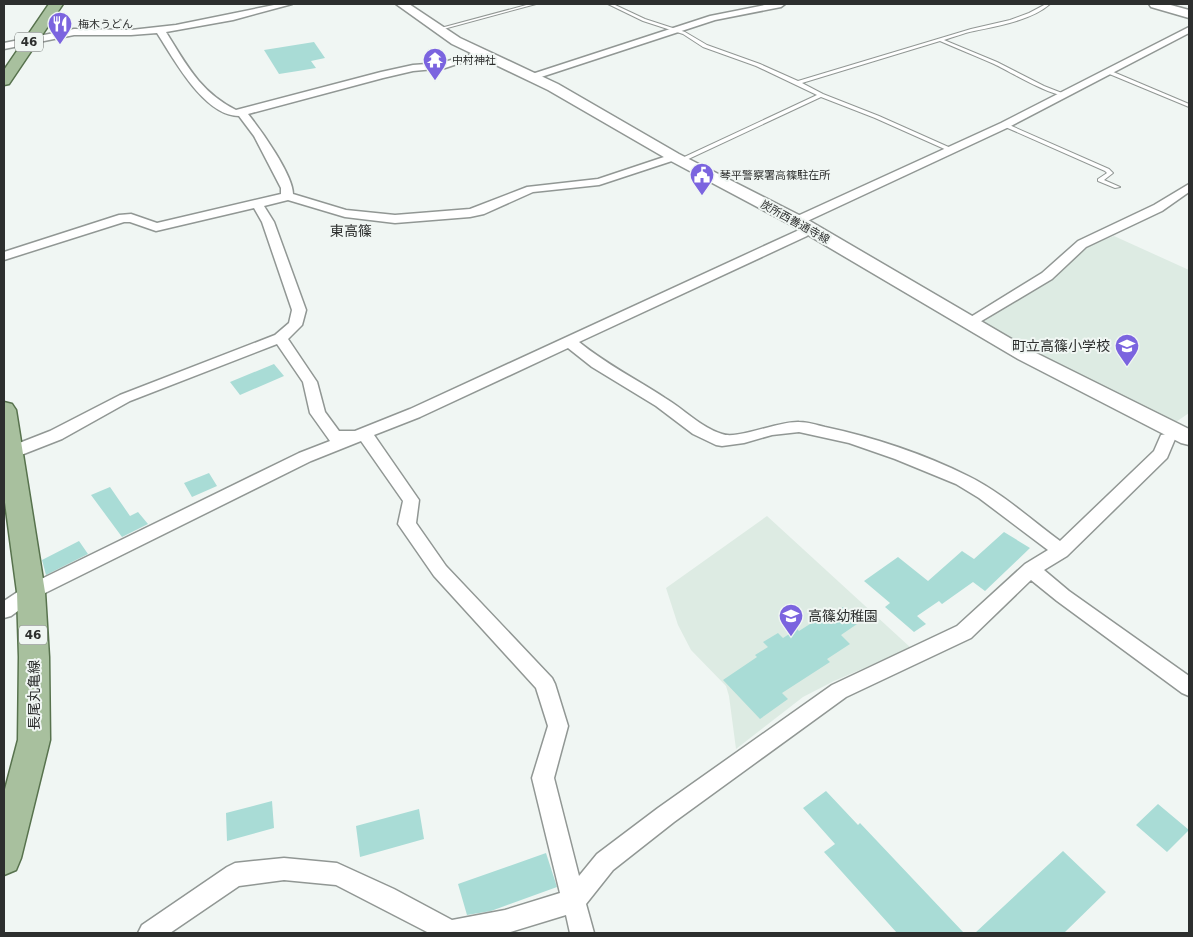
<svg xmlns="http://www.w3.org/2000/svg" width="1193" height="937" viewBox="0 0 1193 937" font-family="'DejaVu Sans','Noto Sans JP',sans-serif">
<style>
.built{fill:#ddebe3}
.building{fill:#a9dcd6}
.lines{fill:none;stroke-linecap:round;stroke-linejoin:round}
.service-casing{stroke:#919794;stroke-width:2}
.minor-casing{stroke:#919794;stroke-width:3}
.secondary-casing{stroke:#919794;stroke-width:3}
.primary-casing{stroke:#57724d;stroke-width:3}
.service{fill:#fff;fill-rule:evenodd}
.minor{fill:#fff;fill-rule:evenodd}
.secondary{fill:#fff;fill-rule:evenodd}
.primary{fill:#a8c09e;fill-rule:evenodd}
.labels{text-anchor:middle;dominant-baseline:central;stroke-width:4;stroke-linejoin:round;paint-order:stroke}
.far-poi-label{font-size:11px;fill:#2d2f2e;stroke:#f0f6f3;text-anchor:start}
.far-street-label{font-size:11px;fill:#2d2f2e;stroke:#f0f6f3}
.shield{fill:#f0f6f3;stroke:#686b69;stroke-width:1}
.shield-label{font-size:12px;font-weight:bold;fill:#2d2f2e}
.far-quarter-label{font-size:14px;fill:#2d2f2e;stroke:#f0f6f3}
.poi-label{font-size:14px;fill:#2d2f2e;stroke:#f0f6f3;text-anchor:end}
.street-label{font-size:14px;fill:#2d2f2e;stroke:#f0f6f3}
</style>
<rect width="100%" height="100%" fill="#f0f6f3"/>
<path class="built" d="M1114 236 1189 270V413L1173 424 977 321 1055 276 1088 246Z
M767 516 911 648 834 681 803 697 736 749 729 696 726 686 691 650 678 625 666 588Z"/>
<path class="building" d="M314 42 325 58 311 61 316 68 298 71 279 74 264 50Z
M274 364 284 376 240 395 230 382Z
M209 473 217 486 192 497 184 483Z
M110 487 130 516 138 512 148 524 122 537 91 495Z
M1004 532 1030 548 985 591 973 582 942 604 939 601 917 616 926 624 914 632 885 607 890 603 864 581 898 557 928 581 962 551 974 559Z
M79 541 88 554 46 575 42 560Z
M843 607 860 622 841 635 850 644 827 659 830 662 782 693 788 699 760 719 723 680 757 657 755 655 768 647 763 642 778 633 783 638 797 629 799 631 824 615 826 618Z
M826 791 858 825 860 823 964 933H897L824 852 835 844 803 808Z
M272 801 274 828 227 841 226 813Z
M1158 804 1189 830 1167 852 1136 825Z
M419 809 424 839 360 857 356 826Z
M1063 851 1106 892 1064 933H975Z
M546 853 557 887 491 911 467 915 458 884Z"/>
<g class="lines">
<defs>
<path id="service" d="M530 4H536L440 30 437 29Z
M608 4H613L645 19 685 32 707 45 760 64 798 81 971 29 1010 20 1029 13 1046 4H1050C1032 20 998 26 974 31 964 33 954 37 944 40L997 62 1044 86 1067 95C1055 99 1007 70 994 64 976 56 958 49 940 41L802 83 823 94 879 116 953 149V151H949L875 118 821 97 682 162 680 161V159L817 95 756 66 703 47 683 34 643 21Z
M1107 71H1111L1189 104V107L1107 73Z
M1003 124H1007L1109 169 1113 173 1104 180 1120 187 1115 188 1098 181V179L1107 173 1105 171 1003 126Z"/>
<path id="minor" d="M279 4H292L233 20 166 32C186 64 200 92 236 110L381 72 413 65 441 63 482 51 487 54 445 68 413 71 383 78 248 114C261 130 293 175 293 194L346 210 395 215 470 209 527 187 598 179 670 155 674 154 680 157 678 159 599 185 533 192 484 214 470 217 395 223 345 217 288 200 264 206 274 222 306 310 302 325 288 339 317 382 325 412 339 431H355L410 409 799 230H807L809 233 807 236 579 342C606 364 636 379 665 398 684 409 700 427 722 434 737 440 778 421 799 422 808 422 817 425 825 427 872 437 924 454 968 476 1001 492 1030 519 1060 541L1154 451 1161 435 1167 434 1173 435 1175 439 1167 458 1067 556 1044 570 1069 591 1189 676V696L1182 693 1057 601 1031 580 971 638 846 697 674 822 613 870 586 904 594 933H570L566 915 507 933H429L336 885 284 880 239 886 170 933H138L142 925 227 867 235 863 284 858 337 863 394 889 452 920 505 910 560 893 532 778 548 726 536 688 434 576 398 524 403 501 361 441 311 461 37 597 11 616 4 618V601L25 587 299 453 330 441 310 413 303 382 277 344 130 401 62 439 16 457 10 459 4 457V449L50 431 120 395 275 335 289 323 292 310 262 222 254 208 156 231 130 222H124L4 260V252L119 215 131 214 157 223 281 194V188L254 136 239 116C204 116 174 59 157 33L131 35H74L4 49V43L74 29 131 30 176 25ZM568 348 592 367 656 406 693 434 716 445 722 446 744 443 772 435 799 432 849 443 895 459 956 484 979 498 1048 550 1025 564 957 626 832 685 658 808 597 854 579 876 554 778 568 726 555 684 552 678 446 566 416 523 419 500 374 435 420 417Z
M770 4H785L781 7 715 20 535 79 532 80 527 77 529 75 710 16Z
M1189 27V33L1009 127 801 224 797 225 791 221 793 218 1001 123Z
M1189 184V192L1162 211 1086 247 1052 279 973 326H963L961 323 1042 273 1078 241 1154 205Z"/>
<path id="secondary" d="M396 4H409L460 38 558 84 679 154 803 217 1032 351 1189 429V445L1181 443 1018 359 791 225 669 160 548 90 452 44Z
M1149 4H1167L1189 10V18L1151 7Z"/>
<path id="primary" d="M49 4H63L9 84 4 85V70Z
M4 402 12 404 16 410 45 592 49 657 50 740 21 858 16 870 4 875V793L18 740 19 657 17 592 4 495Z"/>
</defs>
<use href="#service" class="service-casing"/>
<use href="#minor" class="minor-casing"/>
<use href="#secondary" class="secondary-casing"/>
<use href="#primary" class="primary-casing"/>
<use href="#service" class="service"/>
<use href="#minor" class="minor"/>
<use href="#secondary" class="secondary"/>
<use href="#primary" class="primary"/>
</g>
<defs>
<symbol id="restaurant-pin" viewBox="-11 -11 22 30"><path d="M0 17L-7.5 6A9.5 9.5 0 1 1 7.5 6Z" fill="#7b64df" stroke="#f0f6f3"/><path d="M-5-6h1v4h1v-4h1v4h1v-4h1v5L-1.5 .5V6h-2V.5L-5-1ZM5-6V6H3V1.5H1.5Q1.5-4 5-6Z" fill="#fff"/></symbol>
<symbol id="temple-pin" viewBox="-11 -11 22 30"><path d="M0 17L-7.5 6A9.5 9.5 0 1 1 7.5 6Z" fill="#7b64df" stroke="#f0f6f3"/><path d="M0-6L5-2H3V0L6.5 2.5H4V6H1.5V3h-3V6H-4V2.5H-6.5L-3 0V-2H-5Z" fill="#fff"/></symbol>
<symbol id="civic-pin" viewBox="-11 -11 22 30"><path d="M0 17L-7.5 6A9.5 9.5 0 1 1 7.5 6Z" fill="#7b64df" stroke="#f0f6f3"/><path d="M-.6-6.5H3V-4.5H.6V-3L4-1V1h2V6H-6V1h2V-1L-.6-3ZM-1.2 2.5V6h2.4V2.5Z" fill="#fff"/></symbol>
<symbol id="school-pin" viewBox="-11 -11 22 30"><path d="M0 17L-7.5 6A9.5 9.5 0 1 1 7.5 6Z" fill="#7b64df" stroke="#f0f6f3"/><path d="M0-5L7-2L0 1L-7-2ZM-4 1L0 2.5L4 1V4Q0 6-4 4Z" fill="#fff"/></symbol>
</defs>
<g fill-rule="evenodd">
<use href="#restaurant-pin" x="46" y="10" width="28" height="38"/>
<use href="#temple-pin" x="421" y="46" width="28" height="38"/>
<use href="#civic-pin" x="688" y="161" width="28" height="38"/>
<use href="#school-pin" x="1113" y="332" width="28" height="38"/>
<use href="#school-pin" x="777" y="602" width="28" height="38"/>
</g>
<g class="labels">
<g class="far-poi-label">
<text x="78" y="24">梅木うどん</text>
<text x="452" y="60">中村神社</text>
<text x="720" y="175">琴平警察署高篠駐在所</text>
</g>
<g class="far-street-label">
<text transform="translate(795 222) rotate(29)">炭所西善通寺線</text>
</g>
<g class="shield">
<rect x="15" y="32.5" width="28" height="19" rx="4"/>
<rect x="19" y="625.5" width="28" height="19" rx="4"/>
</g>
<g class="shield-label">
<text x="29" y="42">46</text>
<text x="33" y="635">46</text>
</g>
<g class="far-quarter-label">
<text x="351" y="231">東高篠</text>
</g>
<g class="poi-label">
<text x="1110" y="346">町立高篠小学校</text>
<text x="808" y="616" text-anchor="start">高篠幼稚園</text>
</g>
<g class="street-label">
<text transform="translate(34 695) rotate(-90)">長尾丸亀線</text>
</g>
</g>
<rect width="1193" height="937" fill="none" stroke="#2d2f2e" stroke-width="10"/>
</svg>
